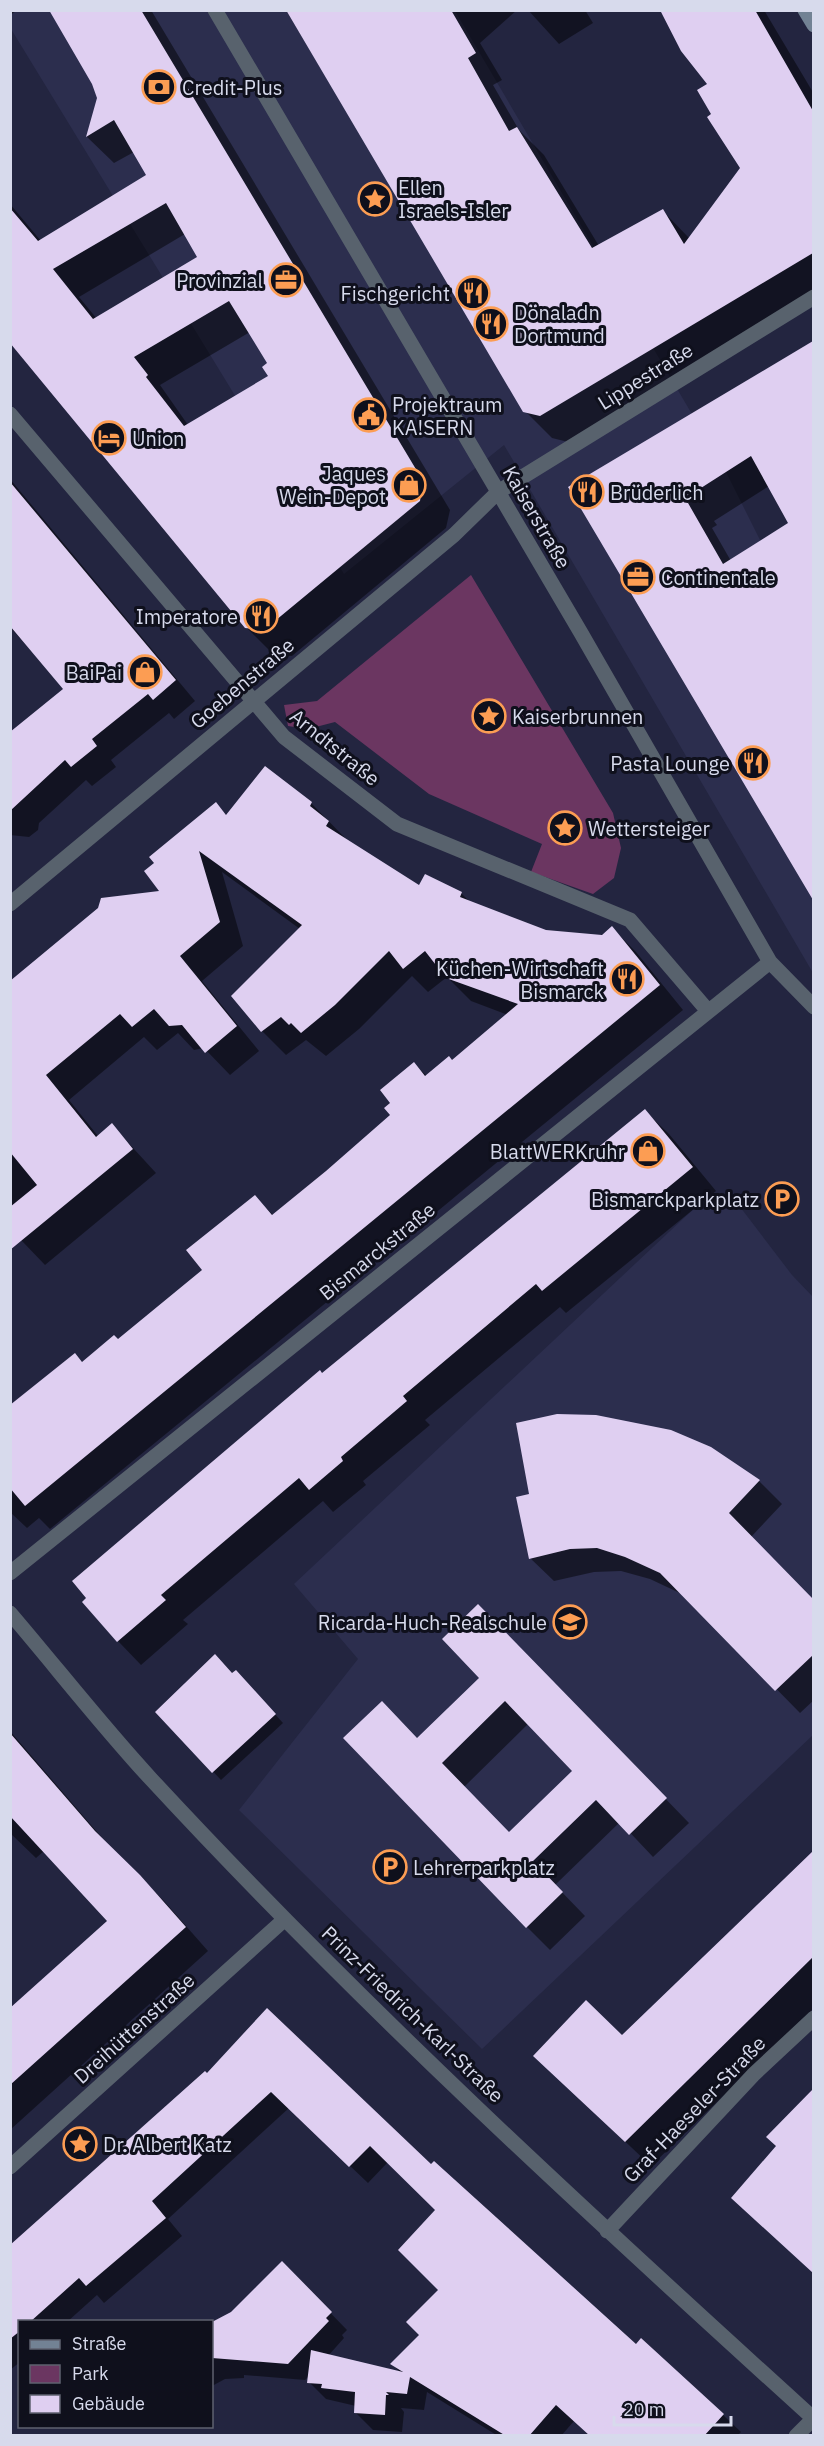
<svg xmlns="http://www.w3.org/2000/svg" width="824" height="2446" viewBox="0 0 824 2446" font-family="'IBM Plex Sans',sans-serif">
<style>
.built{fill:#2c2e4e}
.green{fill:#6b3661}
.shadow{fill:#0007;fill-rule:evenodd}
.building{fill:#dfcff1;fill-rule:evenodd}
.lines{fill:none;stroke-linecap:round;stroke-linejoin:round}
.minor{stroke:#58626d;stroke-width:15}
.secondary{stroke:#728294;stroke-width:15}
.labels{text-anchor:middle;dominant-baseline:central;stroke-width:6;stroke-linejoin:round;paint-order:stroke}
.poi-label{font-size:20px;fill:#d7daec;stroke:#0f101c;text-anchor:start}
.street-label{font-size:20px;fill:#d7daec;stroke:#0f101c}
</style>
<rect width="100%" height="100%" fill="#232540"/>
<path class="built" d="M11 10 455 11 726 472 813 646V973L504 445 344 574 11 29Z
M731 1195 792 1275 813 1297V1735L482 2049 239 1810 358 1659 294 1584 701 1202Z"/>
<path class="green" d="M471 575 613 813 621 848 614 878 593 894 531 872 542 844 429 794 335 722 308 729 288 726 284 705 317 701Z"/>
<path class="shadow" d="M10 10H18L10 15Z
M50 10H151L450 510 446 528 292 656 274 655 246 627 10 342V204L41 241 148 176 134 152 114 163 87 137 98 98 94 83ZM185 234 199 257 97 319 79 297ZM250 332 269 364 270 377 188 425 160 385Z
M286 10H517L480 43 502 80 493 85 519 130 544 155 599 246 663 211 690 239 742 168 713 115 709 84 661 10H764L814 94V295L568 442 552 438 525 411Z
M528 10H585L593 23 559 44Z
M814 341V503L796 514 769 486 714 521 717 525 712 528 731 561 808 512 814 517V893L570 488Z
M10 479 195 701 174 719 169 713 111 760 116 767 92 786 86 780 39 823 38 830 29 837 10 835V734L65 689 10 627Z
M311 803 348 841 420 887 461 893 470 902 545 931 602 937 612 928 636 952 683 1010 50 1529 39 1518 27 1528 10 1512V1432L75 1355 83 1363 118 1341 205 1270 255 1197 274 1216 392 1115 393 1103 414 1064 427 1076 452 1061 508 1015 471 1001 447 977 428 992 412 976 359 1029 326 1056 306 1040 286 1055 262 1031 300 929 222 872 243 946 202 981 259 1051 230 1075 204 1048 194 1050 178 1033 157 1050 144 1037 69 1100 98 1136 112 1125 156 1173 45 1265 22 1241 10 1227V983L162 892 216 804 227 816Z
M645 1111 669 1134 716 1191 566 1313 560 1307 425 1420 430 1425 363 1481 366 1485 333 1512 323 1501 183 1620 188 1624 141 1665 118 1641 323 1375Z
M759 1481 782 1504 751 1537 814 1601V1700L800 1713 684 1595 650 1579 621 1571 594 1572 554 1581 530 1558Z
M501 1629 689 1823 653 1857 620 1822 555 1885 585 1916 550 1950 527 1927 418 1740 481 1678ZM528 1724 574 1771 509 1834 464 1787Z
M232 1675 244 1680 283 1723 221 1780 157 1712Z
M10 1731 116 1854 164 1901 208 1951 10 2130V2017L109 1921 44 1851 36 1858 10 1833Z
M814 1853V2008L651 2166 535 2056 622 2037Z
M267 2010 431 2167 636 2346 723 2415 741 2432 737 2436H590L574 2421 561 2436H498L427 2392 424 2410 401 2408 404 2412 402 2432 373 2430 356 2413V2406L326 2399 309 2382 310 2375 305 2380 244 2375V2378L225 2379 212 2386V2324L232 2314 282 2263 347 2330 342 2335 344 2338 328 2356 401 2373 392 2364 421 2335 440 2290 437 2211 388 2162 368 2183 289 2108 168 2219 182 2236 104 2303 97 2295 67 2322H20V2362L10 2370V2257L207 2075Z
M814 2093V2272L733 2198 777 2147 768 2137Z"/>
<path class="building" d="M49 10H141L423 481 420 501 264 630 245 628 10 343V208L38 241 146 175 114 120 86 137 97 98 92 84ZM166 203 197 257 93 319 53 269ZM229 301 267 363 262 367 268 376 184 426 146 377 148 375 134 357Z
M286 10H451L476 53 468 58 509 131 517 127 592 248 663 209 684 244 740 168 707 117 711 114 697 90 707 84 681 51 660 10H755L813 111V253L540 416 523 412Z
M813 341V900L568 487ZM751 456 788 523 723 564 688 503 692 500 690 495Z
M10 482 176 680 153 700 148 694 92 739 97 746 71 767 65 760 10 811V732L63 689 10 626Z
M265 766 312 802 310 806 329 821 326 826 419 885 425 874 462 892 460 897 546 930 602 935 612 926 660 985 25 1506 10 1488V1405L75 1353 82 1362 114 1335 118 1339 202 1270 186 1250 255 1195 272 1215 326 1171 390 1115 384 1108 390 1103 380 1090 414 1062 425 1076 449 1056 452 1060 518 1004 446 978 425 951 403 969 389 951 335 1005 301 1033 291 1023 289 1025 281 1017 261 1032 231 996 302 925 199 851 220 922 180 956 237 1026 205 1053 182 1025 169 1026 154 1009 132 1027 120 1014 46 1075 96 1137 112 1123 133 1149 10 1250V1207L37 1185 10 1152V981L98 908 101 898 159 891 144 871 154 863 149 857 216 802 226 815Z
M645 1109 693 1167 542 1291 536 1284 403 1396 407 1401 341 1457 343 1461 309 1490 299 1478 161 1595 166 1600 117 1642 82 1602 86 1598 72 1581 320 1370 322 1373Z
M557 1414 596 1415 671 1430 711 1447 760 1480 729 1513 813 1599V1655L775 1691 660 1573 625 1557 597 1548 570 1549 529 1559 516 1497 529 1494 516 1423Z
M478 1604 667 1798 629 1835 596 1800 533 1861 563 1892 526 1928 343 1738 382 1701 417 1738 479 1678 442 1639ZM505 1701 572 1771 509 1832 442 1763Z
M215 1654 232 1673 236 1670 276 1714 212 1773 155 1712Z
M10 1733 95 1831 140 1875 186 1927 10 2085V2008L107 1921 10 1816Z
M813 1851V1957L625 2142 533 2056 586 2000 622 2035Z
M267 2008 431 2164 434 2161 636 2344 641 2338 724 2414 704 2436H590L556 2405 529 2436H506L410 2377 407 2394 386 2392 389 2395H386L385 2415 354 2413 355 2392 321 2388 322 2384 307 2383 311 2350 403 2372 390 2364 419 2335 406 2322 438 2290 398 2250 435 2210 370 2146 349 2167 271 2092 152 2201 166 2218 86 2286 79 2278 30 2322H20V2331L10 2339V2245L205 2071 207 2073Z
M813 2089V2273L731 2198 776 2146 766 2137Z
M282 2261 332 2312 326 2318 329 2321 288 2364 212 2358V2322L231 2312Z"/>
<g class="lines">
<path class="minor" d="M215 10 581 633 770 962 814 1007
M10 414 284 737 397 824 630 920 708 1011
M10 904 454 535 498 492 814 297
M10 1573 770 962
M10 1613C57 1668 102 1726 151 1779 359 2004 587 2213 814 2419
M10 2167 285 1919
M607 2231 753 2075 814 2018
M796 2436 813 2419"/>
<path class="secondary" d="M805 10 814 25"/>
</g>
<defs>
<symbol id="bank-ring" viewBox="-11 -11 22 22"><circle r="9.5" fill="#0f101c" stroke="#fc9d53" stroke-width="1.5"/><path d="M-6-4H6V4H-6ZM0-2.3a2.3 2.3 0 1 0 0 4.6a2.3 2.3 0 1 0 0-4.6Z" fill="#fc9d53"/></symbol>
<symbol id="sight-ring" viewBox="-11 -11 22 22"><circle r="9.5" fill="#0f101c" stroke="#fc9d53" stroke-width="1.5"/><path d="M0-6L1.8-2.2L6-1.7L2.9 1.2L3.7 5.4L0 3.3L-3.7 5.4L-2.9 1.2L-6-1.7L-1.8-2.2Z" fill="#fc9d53"/></symbol>
<symbol id="office-ring" viewBox="-11 -11 22 22"><circle r="9.5" fill="#0f101c" stroke="#fc9d53" stroke-width="1.5"/><path d="M-6-3h4V-5.5h4V-3h4V5H-6ZM-1-4.5V-3h2v-1.5ZM-6 0V1H6V0Z" fill="#fc9d53"/></symbol>
<symbol id="restaurant-ring" viewBox="-11 -11 22 22"><circle r="9.5" fill="#0f101c" stroke="#fc9d53" stroke-width="1.5"/><path d="M-5-6h1v4h1v-4h1v4h1v-4h1v5L-1.5 .5V6h-2V.5L-5-1ZM5-6V6H3V1.5H1.5Q1.5-4 5-6Z" fill="#fc9d53"/></symbol>
<symbol id="civic-ring" viewBox="-11 -11 22 22"><circle r="9.5" fill="#0f101c" stroke="#fc9d53" stroke-width="1.5"/><path d="M-.6-6.5H3V-4.5H.6V-3L4-1V1h2V6H-6V1h2V-1L-.6-3ZM-1.2 2.5V6h2.4V2.5Z" fill="#fc9d53"/></symbol>
<symbol id="hotel-ring" viewBox="-11 -11 22 22"><circle r="9.5" fill="#0f101c" stroke="#fc9d53" stroke-width="1.5"/><path d="M-6-4.5h1.5V1H6V5H4.5V3h-9V5H-6ZM-4 0a1.8 1.8 0 1 1 3.6 0ZM.5 0V-2.5h3Q6-2.5 6 0Z" fill="#fc9d53"/></symbol>
<symbol id="shop-ring" viewBox="-11 -11 22 22"><circle r="9.5" fill="#0f101c" stroke="#fc9d53" stroke-width="1.5"/><path d="M-5-2.5h2.3a2.7 3.5 0 0 1 5.4 0H5L5.5 6h-11ZM-1.5-2.5h3a1.5 2.3 0 0 0-3 0Z" fill="#fc9d53"/></symbol>
<symbol id="parking-ring" viewBox="-11 -11 22 22"><circle r="9.5" fill="#0f101c" stroke="#fc9d53" stroke-width="1.5"/><path d="M-3.5-5.5H1a3.5 3.5 0 0 1 0 7H-1V5.5H-3.5ZM-1-3.4V-.6H.8a1.4 1.4 0 0 0 0-2.8Z" fill="#fc9d53"/></symbol>
<symbol id="school-ring" viewBox="-11 -11 22 22"><circle r="9.5" fill="#0f101c" stroke="#fc9d53" stroke-width="1.5"/><path d="M0-5L7-2L0 1L-7-2ZM-4 1L0 2.5L4 1V4Q0 6-4 4Z" fill="#fc9d53"/></symbol>
</defs>
<g fill-rule="evenodd">
<use href="#bank-ring" x="140" y="68" width="38" height="38"/>
<use href="#sight-ring" x="356" y="180" width="38" height="38"/>
<use href="#office-ring" x="267" y="261" width="38" height="38"/>
<use href="#restaurant-ring" x="454" y="274" width="38" height="38"/>
<use href="#restaurant-ring" x="472" y="305" width="38" height="38"/>
<use href="#civic-ring" x="350" y="396" width="38" height="38"/>
<use href="#hotel-ring" x="90" y="419" width="38" height="38"/>
<use href="#shop-ring" x="390" y="466" width="38" height="38"/>
<use href="#restaurant-ring" x="568" y="473" width="38" height="38"/>
<use href="#office-ring" x="619" y="558" width="38" height="38"/>
<use href="#restaurant-ring" x="242" y="597" width="38" height="38"/>
<use href="#shop-ring" x="126" y="653" width="38" height="38"/>
<use href="#sight-ring" x="470" y="697" width="38" height="38"/>
<use href="#restaurant-ring" x="734" y="744" width="38" height="38"/>
<use href="#sight-ring" x="546" y="809" width="38" height="38"/>
<use href="#restaurant-ring" x="608" y="960" width="38" height="38"/>
<use href="#shop-ring" x="629" y="1132" width="38" height="38"/>
<use href="#parking-ring" x="763" y="1180" width="38" height="38"/>
<use href="#school-ring" x="551" y="1603" width="38" height="38"/>
<use href="#parking-ring" x="371" y="1848" width="38" height="38"/>
<use href="#sight-ring" x="61" y="2125" width="38" height="38"/>
</g>
<g class="labels">
<g class="poi-label">
<text x="182" y="87">Credit-Plus</text>
<text x="398" y="187">Ellen<tspan x="398" dy="23">Israels-Isler</tspan></text>
<text x="263" y="280" text-anchor="end">Provinzial</text>
<text x="450" y="293" text-anchor="end">Fischgericht</text>
<text x="514" y="312">Dönaladn<tspan x="514" dy="23">Dortmund</tspan></text>
<text x="392" y="404">Projektraum<tspan x="392" dy="23">KA!SERN</tspan></text>
<text x="132" y="438">Union</text>
<text x="386" y="473" text-anchor="end">Jaques<tspan x="386" dy="23">Wein-Depot</tspan></text>
<text x="610" y="492">Brüderlich</text>
<text x="661" y="577">Continentale</text>
<text x="238" y="616" text-anchor="end">Imperatore</text>
<text x="122" y="672" text-anchor="end">BaiPai</text>
<text x="512" y="716">Kaiserbrunnen</text>
<text x="730" y="763" text-anchor="end">Pasta Lounge</text>
<text x="588" y="828">Wettersteiger</text>
<text x="604" y="968" text-anchor="end">Küchen-Wirtschaft<tspan x="604" dy="23">Bismarck</tspan></text>
<text x="625" y="1151" text-anchor="end">BlattWERKruhr</text>
<text x="759" y="1199" text-anchor="end">Bismarckparkplatz</text>
<text x="547" y="1622" text-anchor="end">Ricarda-Huch-Realschule</text>
<text x="413" y="1867">Lehrerparkplatz</text>
<text x="103" y="2144">Dr. Albert Katz</text>
</g>
<g class="street-label">
<text transform="translate(645 376) rotate(-32)">Lippestraße</text>
<text transform="translate(537 517) rotate(60)">Kaiserstraße</text>
<text transform="translate(242 683) rotate(-40)">Goebenstraße</text>
<text transform="translate(335 747) rotate(39)">Arndtstraße</text>
<text transform="translate(377 1251) rotate(-39)">Bismarckstraße</text>
<text transform="translate(413 2014) rotate(44)">Prinz-Friedrich-Karl-Straße</text>
<text transform="translate(134 2028) rotate(-42)">Dreihüttenstraße</text>
<text transform="translate(694 2109) rotate(-46)">Graf-Haeseler-Straße</text>
</g>
</g>
<rect width="824" height="2446" fill="none" stroke="#d7daec" stroke-width="24"/>
<rect x="18" y="2320" width="195" height="108" fill="#0f101c" stroke="#5f616f" stroke-width="1.5"/>
<rect x="30" y="2340" width="30" height="9" fill="#728294" stroke="#5f616f" stroke-width="1.5"/>
<text x="72" y="2350" font-size="18" fill="#d7daec">Straße</text>
<rect x="30" y="2365" width="30" height="18" fill="#6b3661" stroke="#5f616f" stroke-width="1.5"/>
<text x="72" y="2380" font-size="18" fill="#d7daec">Park</text>
<rect x="30" y="2395" width="30" height="18" fill="#dfcff1" stroke="#5f616f" stroke-width="1.5"/>
<text x="72" y="2410" font-size="18" fill="#d7daec">Gebäude</text>
<path d="M614 2416v9h117v-9" fill="none" stroke="#d7daec" stroke-width="3"/>
<text x="623" y="2416" font-size="18" fill="#d7daec" stroke="#0f101c" stroke-width="4.5" paint-order="stroke">20 m</text>
</svg>
